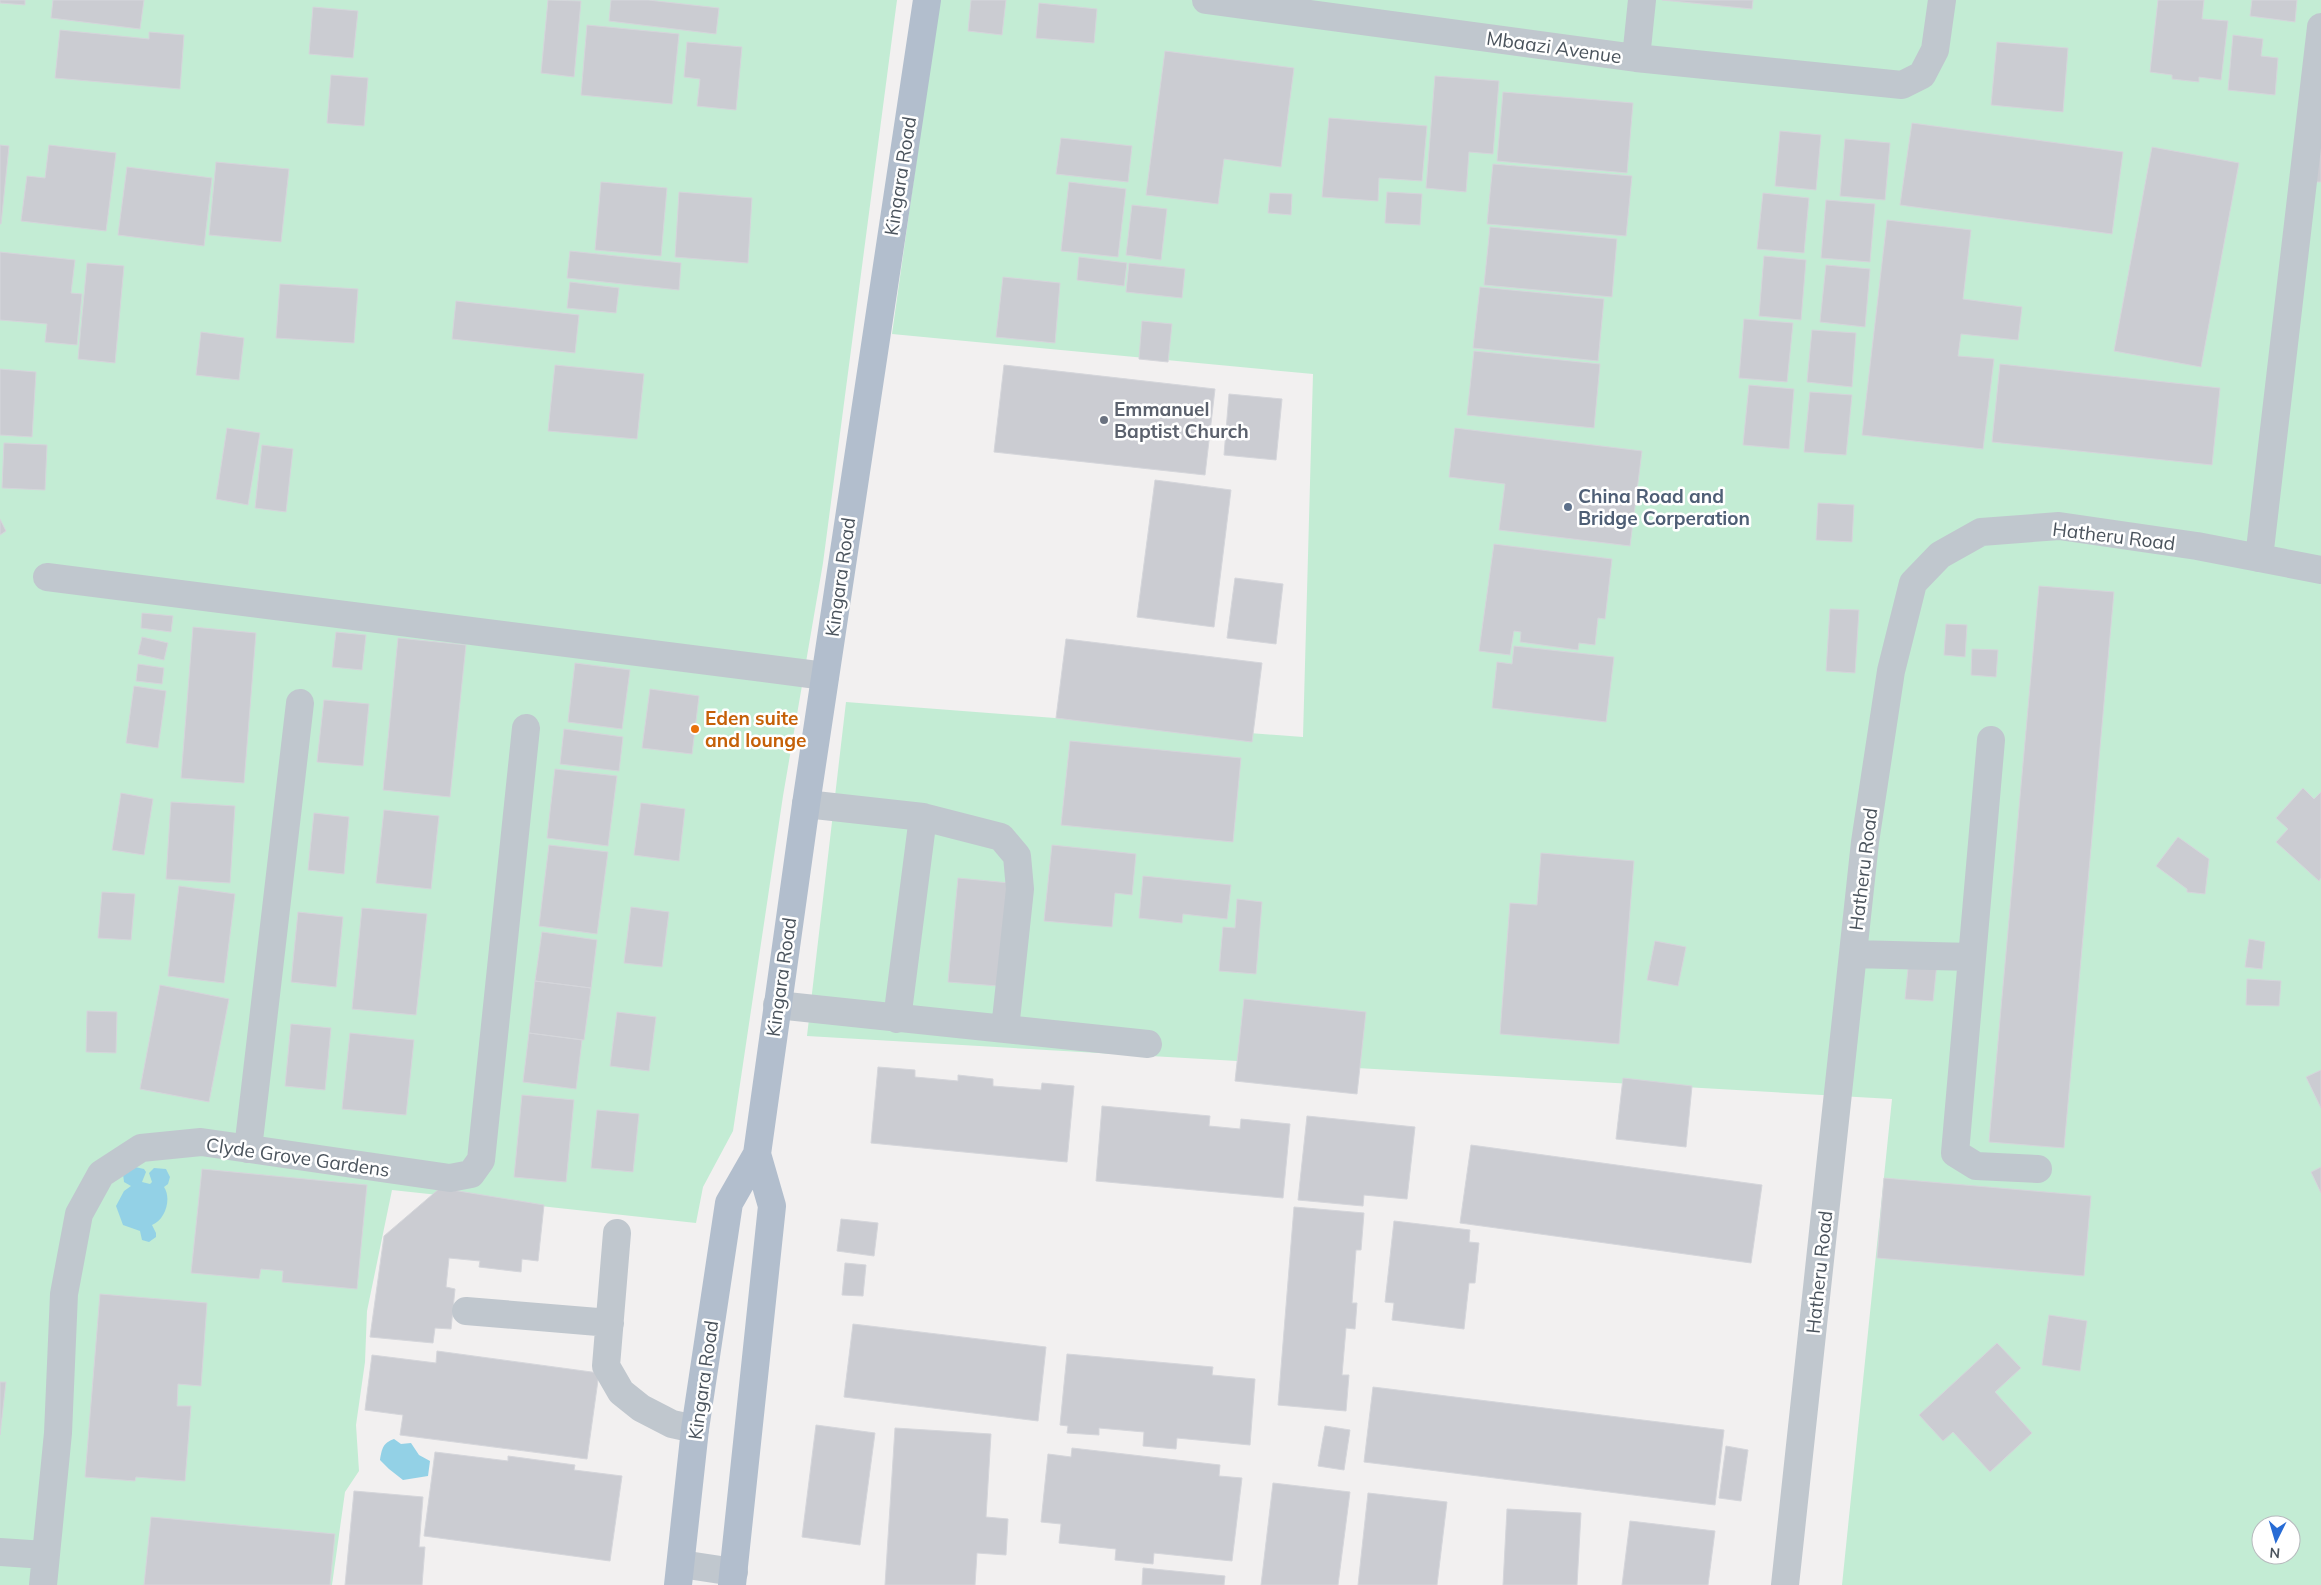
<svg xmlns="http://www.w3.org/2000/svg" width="2321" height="1585" viewBox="0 0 2321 1585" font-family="Mulish,sans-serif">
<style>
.green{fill:#c3ecd4;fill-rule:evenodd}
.water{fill:#93d1e6}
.building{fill:#cbccd2;stroke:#d5d6db}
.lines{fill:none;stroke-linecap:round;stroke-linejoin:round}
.minor{stroke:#c0c7ce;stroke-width:28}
.major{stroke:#b2becd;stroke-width:28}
.worship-dot{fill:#6b7280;stroke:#fff;stroke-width:2}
.service-dot{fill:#5c6f8a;stroke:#fff;stroke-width:2}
.food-dot{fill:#e8710a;stroke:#fff;stroke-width:2}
.labels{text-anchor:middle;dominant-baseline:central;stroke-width:5;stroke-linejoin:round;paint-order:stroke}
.street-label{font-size:19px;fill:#4a535c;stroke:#fff}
.worship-label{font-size:19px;font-weight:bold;fill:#5b616d;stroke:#fff;text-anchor:start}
.service-label{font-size:19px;font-weight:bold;fill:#4e5e75;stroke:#fff;text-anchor:start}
.food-label{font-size:19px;font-weight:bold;fill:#c56008;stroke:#fff;text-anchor:start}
</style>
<rect width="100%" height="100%" fill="#f2f0f0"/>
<path class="green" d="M0 0H897L823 563 783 796 733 1131 703 1187 696 1223 392 1190 367 1311 365 1362 356 1425 359 1471 345 1492 332 1585H0Z
M939 0H2321V1585H1842L1892 1099 807 1036 846 702 1303 737 1313 374 892 334ZM2261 1525H2291V1555H2261Z"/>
<path class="water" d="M135 1167 144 1169 146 1172 142 1182 150 1184 152 1182 149 1173 154 1168 166 1169 170 1177 168 1184 164 1187C172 1199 165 1220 152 1225L156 1233V1237L149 1242 142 1240 140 1231 123 1225 116 1206 124 1191 131 1186 124 1182 123 1174Z
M394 1439 401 1444 411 1443 419 1455 430 1461 428 1476 403 1480 389 1469 380 1460C382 1448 383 1443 394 1439Z"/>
<path class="building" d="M0 0H25V5L0 3Z
M53 0H144L140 29 51 18Z
M548 0 581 1 574 77 541 73Z
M611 0H648L719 8 716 34 609 21Z
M971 0H1006L1002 35 968 31Z
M1662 0H1753L1752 9Z
M2158 0H2204L2202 19 2228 21 2221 80 2199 77V82L2172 79V75L2150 72Z
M2252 0H2297L2295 22 2250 16Z
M1039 3 1097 9 1094 43 1036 38Z
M313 7 358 11 353 58 309 54Z
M587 25 679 34 672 104 581 95Z
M60 30 149 39V32L184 35 180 89 55 78Z
M2233 35 2263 39 2261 56 2278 58 2275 95 2228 90Z
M687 42 742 47 736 110 697 106 700 79 684 77Z
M1997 42 2068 48 2063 112 1991 105Z
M1165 51 1294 68 1281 167 1224 159 1218 204 1146 195Z
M331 75 368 78 364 126 327 123Z
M1435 76 1499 81 1493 154 1469 152 1466 192 1426 188Z
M1503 92 1633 103 1627 173 1497 161Z
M1329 118 1427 126 1422 181 1379 178 1378 201 1322 197Z
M1912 123 2123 152 2112 234 1900 205Z
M1780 131 1821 135 1816 190 1775 186Z
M2321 131V182H2312Z
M1061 138 1132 146 1128 182 1056 174Z
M1845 139 1890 143 1885 200 1840 196Z
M0 145 9 146 1 224H0Z
M49 145 116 153 106 231 21 221 27 176 45 178Z
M2152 147 2239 163 2201 367 2114 351Z
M216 162 289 169 281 242 209 235Z
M1493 164 1632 176 1626 236 1487 224Z
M127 167 212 178 204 246 118 235Z
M601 182 667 188 661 256 595 250Z
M1069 182 1126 189 1118 257 1061 251Z
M679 192 752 198 748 263 675 257Z
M1387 192 1422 194 1420 225 1385 223Z
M1270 193 1292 194 1291 215 1268 213Z
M1763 193 1809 198 1804 253 1757 249Z
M1826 200 1875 204 1870 262 1821 258Z
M1132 205 1167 209 1161 260 1126 255Z
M1887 220 1971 230 1963 299 2022 307 2018 340 1961 334 1958 356 1994 359 1983 449 1862 435Z
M1490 227 1617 239 1612 297 1484 285Z
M570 251 681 263 679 290 567 278Z
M0 252 75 260 71 293 82 294 77 345 45 342 47 324 0 320Z
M1764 256 1806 260 1801 320 1759 316Z
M1079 257 1127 263 1124 286 1077 280Z
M87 263 124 266 115 363 78 359Z
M1129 263 1185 269 1182 298 1126 292Z
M1826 265 1870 269 1865 327 1820 322Z
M1003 277 1060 283 1055 343 996 337Z
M570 282 619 288 616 313 567 308Z
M280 284 358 289 354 343 276 338Z
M1480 287 1604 299 1598 361 1473 348Z
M456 301 579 315 575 353 452 339Z
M1744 319 1793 323 1787 382 1739 378Z
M1142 321 1172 324 1168 362 1139 359Z
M1812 330 1856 333 1852 387 1807 382Z
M201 332 244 338 239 380 196 375Z
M1474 351 1600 364 1594 428 1467 415Z
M2000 364 2220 388 2212 465 1992 442Z
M555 365 644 374 637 439 548 431Z
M1004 365 1215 389 1205 475 994 452Z
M0 369 36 372 32 437 0 435Z
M1749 385 1794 389 1789 449 1743 445Z
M1810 392 1852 395 1846 455 1804 452Z
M1229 394 1282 399 1276 460 1224 455Z
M227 428 260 433 248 505 216 499Z
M1455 428 1642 451 1630 546 1499 530 1505 484 1449 477Z
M4 443 47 445 45 490 2 488Z
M262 445 293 449 286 512 255 508Z
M1155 480 1231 490 1214 627 1137 617Z
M1818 503 1854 505 1852 542 1816 540Z
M0 519 6 531 0 535Z
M1494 544 1612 559 1605 619 1598 618 1595 645 1579 643 1578 650 1520 642 1521 632 1514 631 1510 655 1479 651Z
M1235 578 1283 584 1276 644 1227 638Z
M2039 586 2114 592 2064 1148 1989 1142Z
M1830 609 1859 610 1855 673 1826 671Z
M142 613 173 616 171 632 141 628Z
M1946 624 1967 625 1965 657 1944 655Z
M193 627 256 633 244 783 181 778Z
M336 632 366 635 362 670 332 667Z
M142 637 168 643 164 660 138 654Z
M398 638 466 645 450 797 383 790Z
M1066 639 1262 663 1252 742 1056 718Z
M1514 646 1614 657 1606 722 1492 708 1497 662 1512 664Z
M1972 649 1998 650 1996 677 1971 675Z
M575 663 630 670 622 729 568 722Z
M138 664 164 668 162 684 136 681Z
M134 686 166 691 158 748 126 743Z
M650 689 699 696 692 754 642 748Z
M324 700 369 704 363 766 317 762Z
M564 729 623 737 619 771 560 764Z
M1070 741 1241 758 1233 842 1061 825Z
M555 769 617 776 608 846 547 838Z
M2303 788 2314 799 2321 792V878L2319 881 2276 842 2288 829 2276 818Z
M121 793 153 799 144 855 112 850Z
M171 802 235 806 230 883 166 879Z
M641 803 685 809 679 861 634 855Z
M384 810 439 816 431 889 376 883Z
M314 813 349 817 344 874 308 870Z
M2178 837 2209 859 2205 894 2187 892V889L2156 866Z
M549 845 608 852 597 934 539 926Z
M1052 845 1136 854 1132 895 1115 893 1112 927 1044 921Z
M1541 853 1634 861 1619 1044 1500 1034 1510 903 1537 905Z
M1143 876 1231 885 1227 919 1183 914 1182 923 1139 918Z
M958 878 1009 883 998 986 948 982Z
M179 886 235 894 224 983 168 976Z
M102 892 135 894 131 940 98 938Z
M1237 899 1262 902 1256 974 1219 971 1223 927 1235 928Z
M631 907 669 912 662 967 624 963Z
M362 908 427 914 416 1015 352 1009Z
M298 912 343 917 336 987 291 982Z
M542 932 597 940 591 988 535 981Z
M2249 939 2265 942 2262 969 2245 967Z
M1655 941 1686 947 1678 986 1647 980Z
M1909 959 1937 963 1933 1001 1905 999Z
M2247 979 2281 981 2279 1006 2246 1005Z
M535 981 591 988 584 1040 529 1033Z
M160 985 229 999 209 1102 140 1089Z
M1244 999 1366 1012 1357 1094 1235 1081Z
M87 1011 117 1012 116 1053 86 1052Z
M617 1012 656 1017 649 1071 610 1066Z
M291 1024 331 1028 325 1090 285 1086Z
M350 1033 414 1040 406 1115 342 1109Z
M529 1033 582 1040 576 1089 523 1082Z
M878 1067 915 1070V1077L958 1081V1075L993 1079V1086L1041 1090 1042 1083 1074 1086 1067 1162 871 1143Z
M2321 1070V1108L2306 1077Z
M1623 1078 1692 1086 1686 1147 1616 1139Z
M522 1095 574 1100 566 1182 514 1177Z
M1102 1106 1210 1116 1209 1126 1240 1129 1241 1119 1290 1124 1283 1198 1096 1181Z
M597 1110 639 1114 633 1172 591 1168Z
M1307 1116 1415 1127 1407 1199 1364 1195 1363 1206 1298 1200Z
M1471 1145 1762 1185 1751 1263 1460 1223Z
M2321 1167V1193L2311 1172Z
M202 1169 367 1185 357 1289 282 1282 283 1271 261 1269 259 1279 191 1273Z
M1884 1178 2091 1196 2084 1276 1877 1258Z
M440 1188 544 1205 538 1261 522 1259 521 1272 479 1267 480 1261 449 1258 446 1287 455 1289 451 1329 435 1328 433 1343 370 1337 384 1236Z
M1294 1207 1364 1213 1361 1250H1356L1352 1303H1357L1355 1329 1346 1328 1342 1375H1349L1346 1411 1278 1405Z
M841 1219 878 1223 874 1256 837 1251Z
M1394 1221 1470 1230 1469 1242 1479 1243 1475 1283H1469L1464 1329 1392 1320 1394 1303 1385 1302Z
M845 1263 866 1265 863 1296 842 1295Z
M100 1294 207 1303 201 1386 178 1384 177 1406H191L185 1481 136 1477 135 1481 85 1477Z
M2049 1315 2087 1321 2080 1371 2042 1365Z
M853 1324 1046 1347 1038 1421 844 1397Z
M1997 1343 2021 1368 1995 1392 2032 1433 1990 1472 1953 1432 1943 1441 1919 1415Z
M437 1351 599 1373 587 1459 400 1435 403 1415 365 1410 372 1355 436 1363Z
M1067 1354 1213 1367 1212 1375 1255 1379 1250 1445 1177 1438 1176 1449 1143 1446 1144 1432 1099 1428V1435L1067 1433 1068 1426 1060 1425Z
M0 1382H6L0 1435Z
M1373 1387 1724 1430 1715 1505 1364 1462Z
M816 1425 875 1433 860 1545 802 1537Z
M1325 1426 1350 1430 1344 1470 1318 1466Z
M895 1428 991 1434 986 1517 1008 1519 1006 1555 977 1553 975 1585H885Z
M1726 1446 1748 1450 1741 1501 1719 1498Z
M1072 1448 1220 1465 1219 1476 1242 1478 1232 1561 1154 1553 1153 1564 1115 1560 1116 1549 1059 1543 1061 1524 1041 1522 1048 1454 1071 1457Z
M435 1452 508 1461V1456L575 1465 574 1470 622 1476 610 1561 424 1536Z
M1273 1483 1350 1492 1338 1585H1261Z
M354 1491 423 1497 419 1547H425L422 1585H345Z
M1368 1493 1447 1502 1437 1585H1358Z
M1507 1509 1581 1513 1577 1585H1503Z
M151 1517 335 1534 330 1585H144Z
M1630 1521 1715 1531 1708 1585H1622Z
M1143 1568 1225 1576 1224 1585H1142Z"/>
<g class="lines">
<path class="minor" d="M1206 0 1636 58 1902 85 1922 75 1935 50 1942 0
M1636 58 1642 0
M2259 558 2321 27
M47 577 825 676
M1991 740 1955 1153 1976 1166 2038 1169
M806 804 923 817
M1853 954 1972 957
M777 1005 1148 1044
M897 1019 923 817 1001 837 1017 856 1020 889 1005 1029
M248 1149 300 703
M617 1233 606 1366 621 1392 641 1408 672 1424 695 1429
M466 1311 610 1323
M0 1552 45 1555
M681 1564 734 1572
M43 1585 58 1433 64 1294 79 1214 101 1174 141 1148 201 1142 450 1178 471 1174 481 1160 526 728
M1785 1585 1865 842 1891 671 1913 583 1940 555 1981 532 2059 526 2197 546 2321 570"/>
<path class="major" d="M678 1585 695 1429 729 1203 757 1154
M732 1585 772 1206 757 1154 806 804 927 0"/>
</g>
<circle class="worship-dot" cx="1104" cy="420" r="5"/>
<circle class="service-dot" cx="1568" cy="507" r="5"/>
<circle class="food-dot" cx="695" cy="729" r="5"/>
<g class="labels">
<g class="street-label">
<text transform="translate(1554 47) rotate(8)">Mbaazi Avenue</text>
<text transform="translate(900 176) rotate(-81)">Kingara Road</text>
<text transform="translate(2114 536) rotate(7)">Hatheru Road</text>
<text transform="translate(840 577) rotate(-82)">Kingara Road</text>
<text transform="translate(1863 869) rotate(-83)">Hatheru Road</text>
<text transform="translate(781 977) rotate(-82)">Kingara Road</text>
<text transform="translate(298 1157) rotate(8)">Clyde Grove Gardens</text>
<text transform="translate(1819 1272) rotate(-84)">Hatheru Road</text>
<text transform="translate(703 1380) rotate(-82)">Kingara Road</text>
</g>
<g class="worship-label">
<text x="1114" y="409">Emmanuel<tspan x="1114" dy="22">Baptist Church</tspan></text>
</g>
<g class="service-label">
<text x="1578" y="496">China Road and<tspan x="1578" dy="22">Bridge Corperation</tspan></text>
</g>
<g class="food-label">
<text x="705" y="718">Eden suite<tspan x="705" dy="22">and lounge</tspan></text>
</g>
</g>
<g transform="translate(2276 1540) rotate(185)"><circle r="24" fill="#ffffff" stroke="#b7babe"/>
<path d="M0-4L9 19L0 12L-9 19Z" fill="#286cd5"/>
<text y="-8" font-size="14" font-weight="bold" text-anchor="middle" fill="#4a535c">N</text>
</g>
</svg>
